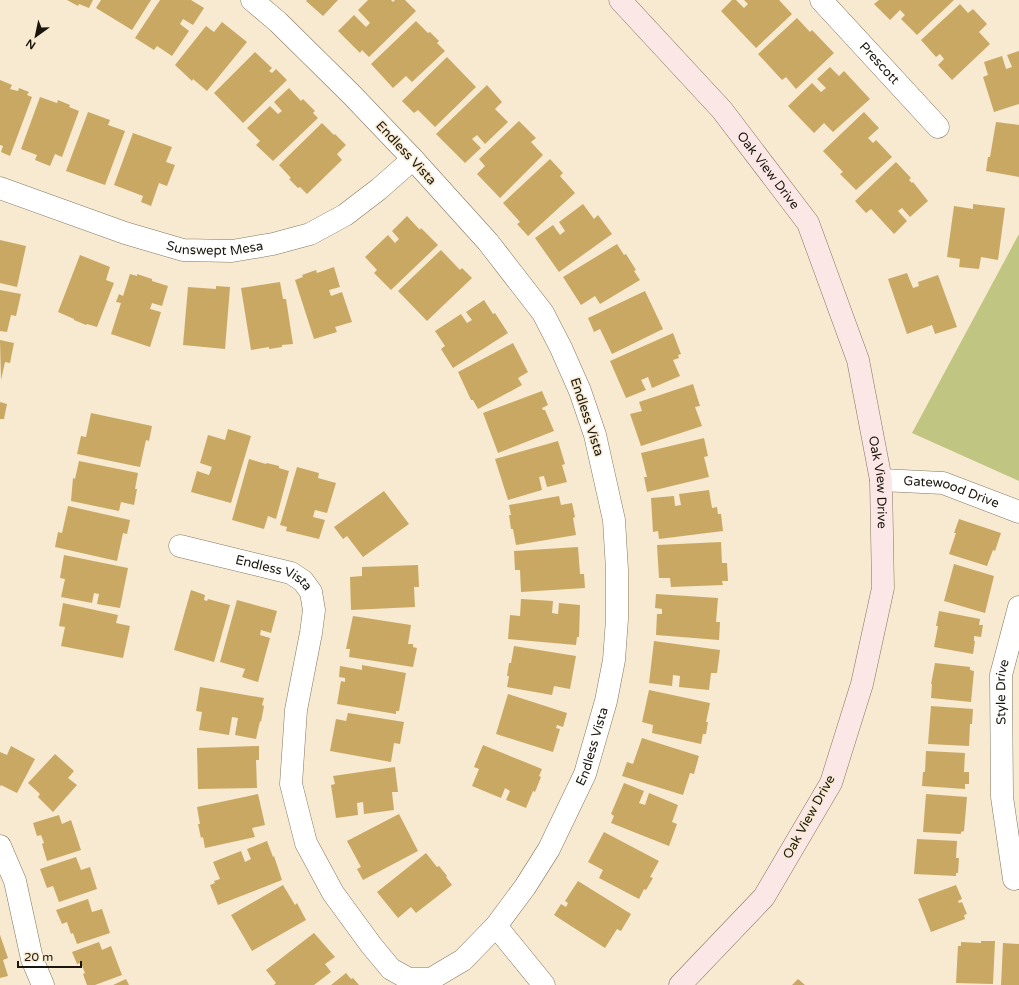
<svg xmlns="http://www.w3.org/2000/svg" width="1019" height="985" viewBox="0 0 1019 985" font-family="'Varela Round',sans-serif">
<style>
.green{fill:#c0c581}
.building{fill:#c9a864}
.lines{fill:none;stroke-linecap:round;stroke-linejoin:round}
.street-casing{stroke:#837760;stroke-width:23}
.secondary-casing{stroke:#837760;stroke-width:23}
.street{stroke:#fff;stroke-width:22}
.secondary{stroke:#fce7e7;stroke-width:22}
.labels{text-anchor:middle;dominant-baseline:central;stroke-width:3;stroke-linejoin:round;paint-order:stroke}
.street-label{font-size:13px;fill:#1a160d;stroke:#f7ead0}
</style>
<rect width="100%" height="100%" fill="#f7ead0"/>
<path class="green" d="M1019 234V481L912 433Z"/>
<path class="building" d="M67 0H93L89 8 79 4 78 6Z
M101 0H151L132 30 96 8Z
M160 0H191L204 8 193 25 183 19 180 24 189 31 172 56 157 46 154 50 135 38Z
M307 0H338L323 16 306 1Z
M368 0H391L393 2 395 0H405L416 11 369 57 362 50 360 53 338 31 354 15 366 27 370 23 358 10Z
M732 0H736L744 8 748 4 744 0H779L792 14 756 48 721 11Z
M879 0H954L917 35 901 19 905 15 900 10 890 20 874 4Z
M960 4 968 13 973 9 987 24 979 32 990 44 952 80 938 65 944 59 940 54 936 57 921 40Z
M797 18 810 32 812 30 834 53 796 89 786 77 782 80 758 54Z
M416 21 428 33 430 32 439 41 437 43 445 51 412 82 406 76 393 88 371 64Z
M222 22 247 42 207 91 193 79 192 81 175 65 206 26 214 32Z
M1019 51V104L994 112 983 77 988 75 984 62 1002 56 1006 69 1012 67 1007 55Z
M255 52 272 68 269 71 272 73 276 69 287 80 243 123 214 93Z
M447 57 476 87 435 127 418 110 414 113 402 101Z
M830 67 839 76 844 71 870 99 833 132 824 123 814 133 788 106 812 83 821 92 826 88 817 79Z
M0 80 12 85 10 89 18 91 19 88 29 92 27 95 32 97 10 156 1 152 3 146 0 145Z
M487 85 502 102 495 109 508 122 485 144 477 135 472 139 481 148 465 163 436 134Z
M289 88 301 101 303 99 315 111 313 113 318 118 273 161 256 145 260 141 247 128 270 106 278 114 282 111 274 102Z
M40 97 57 103 58 100 70 105 69 107 79 111 62 157 55 154 50 166 35 160 37 155 21 149Z
M88 112 110 120 108 125 125 131 105 185 66 171Z
M864 112 879 128 868 138 873 143 876 140 892 157 856 190 840 174 843 172 823 151Z
M519 121 536 138 531 142 543 155 500 198 477 174 485 166 479 159Z
M996 122 1019 125V177L986 171 988 157H990Z
M322 123 334 135 335 134 346 145 337 154 342 160 307 194 300 187 298 188 289 179 291 178 279 165Z
M133 133 172 147 166 162 175 165 167 186 159 183 151 206 141 202 143 196 114 185Z
M550 159 563 173 560 176 575 193 528 236 517 224 520 222 503 203Z
M896 162 911 178 909 180 912 183 913 182 928 201 910 217 902 208 898 211 907 221 894 234 871 209 866 213 855 201Z
M583 204 594 219 598 215 612 234 559 272 535 238 553 225 560 235 565 231 559 222Z
M973 204 1005 208 998 260 981 257 979 269 959 267 960 259 947 257 954 206 973 209Z
M407 216 420 230 421 228 438 245 391 290 374 273 377 270 365 257 388 235 395 243 399 239 392 231Z
M0 240 26 246 17 287 0 283Z
M617 244 624 255 626 254 636 270 634 271 640 280 600 304 595 296 581 305 563 277Z
M441 250 460 270 462 268 472 278 427 321 398 291Z
M80 255 110 267 106 280 114 283 97 327 87 324 86 325 74 320V319L58 312Z
M334 267 340 287 329 290 331 296 342 292 352 322 335 327 337 332 314 339 295 280 303 277 302 275 316 270 317 273Z
M907 273 913 288 919 286 918 282 938 275 957 327 935 334 932 325 907 334 888 279Z
M130 274 137 276V274L152 279V281L168 286 162 306 152 303 150 309 161 312 150 347 111 334 121 303 116 302 119 294 123 296Z
M280 282 283 299H286L293 344 282 345V347L269 349V347L251 350 241 288Z
M216 286 230 287 225 349 183 345 188 287 216 289Z
M0 290 21 294 16 316 11 315 7 332 0 331Z
M645 291 663 329 612 354 600 329 594 332 588 318Z
M484 300 493 314 495 313 508 333 453 368 441 349 445 346 435 331 461 314 467 323 472 320 466 312Z
M673 333 681 354 678 355 679 358 673 360 680 376 652 388 648 377 641 380 646 390 626 398 610 361Z
M0 340 14 343 10 363 5 362 1 380Z
M513 343 528 372 518 378 522 385 478 409 473 400H471L458 372Z
M693 384 700 406 695 407 702 426 641 446 630 414 642 411 639 402Z
M542 391 548 405 542 408 543 410H545L554 431 498 453 483 413Z
M0 402 7 404 4 419H0Z
M91 413 152 426 149 441 146 440 140 467 77 454 81 436 86 437Z
M228 429 251 436 231 503 191 492 197 471 209 475 212 467 200 463 208 435 225 440Z
M704 438 708 456 704 457 709 477 647 492 644 477H647L641 453Z
M558 441 565 464 562 465 567 482 547 487 544 476 539 477 542 490 508 500 495 459Z
M249 459 266 464 267 463 279 466V468L289 471 276 519 268 516 264 529 232 520Z
M79 461 138 473 135 489H137L134 505 121 502 119 511 71 501 73 478 75 479Z
M297 467 319 473 318 478 336 483 327 513 315 510 313 517 325 520 319 539 286 531 287 527 280 525Z
M709 490 712 508 717 507 718 514H721L723 531 659 539 658 531 653 532 651 498 674 496 675 506 681 505 679 494Z
M384 491 409 524 363 557 347 536 343 539 334 527Z
M559 496 561 505 572 503 575 517 573 518 576 535 516 545 513 529H511L509 515H511L509 505Z
M68 506 130 520 127 534 123 533 117 561 55 547 58 532 62 533Z
M959 519 1001 533 995 551 993 550 987 566 949 554 956 533H954Z
M721 542 722 563H727L728 581H722L723 585 671 587 670 578H659L657 545Z
M578 547 580 574H584L585 588 521 592 520 570H515L514 551Z
M64 555 128 568 120 608 97 604 99 594 94 593 92 603 61 597 65 579 60 578Z
M954 564 994 576 985 613 944 601Z
M418 565 419 587H414L415 607 351 610 350 577 362 576V567Z
M191 590 205 595 204 600 207 601 208 599 230 605 214 662 174 650Z
M656 594 718 598 716 622H720L719 640 656 635 657 614H662V609L655 608Z
M521 599 553 601 552 613 558 614 559 603 580 605 579 637H577L576 645 508 639 510 615 520 616Z
M237 600 277 611 271 633 261 630 260 635 270 638 258 682 242 677 245 669 220 662Z
M63 603 118 615 116 623 130 626 123 658 61 646 65 627 59 626Z
M939 611 980 619 979 625H983L981 637 974 636V641H975L973 654 934 647 938 626H936Z
M353 616 411 625 408 644H413V647L417 648 413 667 349 657 350 649H346Z
M654 641 720 650 717 673H711L709 690 679 687 680 676 673 675 672 686 649 683Z
M514 646 576 656 570 689 554 686 552 695 507 687 509 676H507L509 663H511Z
M935 663 970 667V670L974 671 971 702 931 698 932 684H931Z
M362 665 406 673 399 711H396V714L337 704 341 681 345 682V678L339 677 340 666 362 670Z
M200 687 264 698 262 705 264 706 261 722 260 721 256 739 235 735 238 718 232 717 229 735 199 730 202 712 196 711Z
M649 690 710 703 706 722H708L706 734H703L701 744 652 733 653 725 642 722Z
M508 694 567 713 563 727 557 725 556 728 560 729 553 752 496 734Z
M931 706 973 709 972 724H970L969 746 928 744Z
M348 713 404 722 400 744 394 743 391 762 330 751 336 719 346 721Z
M642 738 699 756 694 774 690 773 683 795 622 776 627 762 633 764Z
M483 745 542 769 539 776 541 777 535 792 533 791 526 808 506 800 510 791 505 788 501 798 472 786 479 769 474 767Z
M11 746 35 759 17 793 1 785 0 787V752L7 755Z
M259 746V760H256L257 788 198 789 197 748Z
M926 751 965 753 964 772H969V784H965V789L922 786 923 772H925Z
M55 754 74 771 68 778 77 785 53 812 38 797 40 794 28 783Z
M395 767 398 792H392L394 810 364 814 363 802 357 803 358 815 336 818 331 785 335 784 333 776Z
M624 783 644 791 639 803 645 805 649 793 678 805 672 822 677 824 669 846 611 823 614 816 611 814Z
M258 794 265 825 252 828 255 837 205 848 203 837 201 838 198 824H200L197 807Z
M926 794 967 797 964 831 961 832V834L923 832Z
M399 814 418 851 363 880 357 869 361 867 347 841Z
M59 815 62 824 71 820 81 850 47 861 42 844 44 843 41 835 37 836 33 823Z
M604 832 659 861 650 877 653 878 646 890 644 889 639 899 599 878 603 870 588 862Z
M917 839 957 841 956 858H959L958 873H956V876L914 874Z
M267 841 273 857 274 856 282 880 218 905 210 885 215 883 214 881 220 879 213 862 241 851 245 862 251 859 247 849Z
M426 853 437 867 439 866 447 876 446 877 452 885 416 913 411 907 398 918 377 892Z
M76 857 81 870 90 867 97 889 59 902 53 886 47 888 40 869Z
M578 881 631 914 621 931 617 929 605 948 554 915 561 904 566 907 568 903 565 901Z
M283 885 295 905 297 903 306 920 252 951 231 915Z
M956 885 962 899 958 901 959 903 962 902 967 914 964 915 965 919 931 932 918 899Z
M88 899 92 912 102 909 110 933 77 944 73 933 71 934 67 922 62 924 56 910Z
M314 933 335 957 325 964 331 972 314 985H274L276 983 266 970Z
M0 935 8 958 3 960 8 976 0 978Z
M981 941H995L993 984 956 983 958 946H961V942L981 943Z
M99 942 102 950 111 946 122 975 95 985H87L83 974 85 973 81 963 77 964 72 952Z
M1003 943 1019 944V985H1001Z
M346 973 351 979 353 978 359 985H331Z
M126 979 129 985H113Z
M798 979 805 985H792Z"/>
<g class="lines">
<defs>
<g id="street">
<path id="s1" d="M821 0 938 127"/>
<path id="s2" d="M0 188 125 233 183 250 232 251 273 244 310 234 345 215 379 189 413 159"/>
<path id="s3" d="M881 480 943 483 1019 512"/>
<path id="s4" d="M180 546 291 573 303 581 311 592 314 610 311 633 296 710 291 784 306 843 333 893 371 945 391 969 409 979H431L463 960 496 926 525 887 549 849 585 774 606 701 614 660 617 619V570L614 520 595 435 580 391 561 348 543 313 488 242 413 159 352 95 278 22 252 0"/>
<path d="M0 846 15 881 32 959 43 985"/>
<path id="s5" d="M1014 879 1002 797 1001 675 1019 607"/>
<path d="M496 926 544 985"/>
</g>
<g id="secondary">
<path id="s6" d="M620 0 722 110 808 223 858 360 881 480 883 588 862 684 831 783 764 897 680 985"/>
</g>
</defs>
<use href="#street" class="street-casing"/>
<use href="#secondary" class="secondary-casing"/>
<use href="#street" class="street"/>
<use href="#secondary" class="secondary"/>
</g>
<g class="labels">
<g class="street-label">
<text stroke="none"><textPath href="#s1" startOffset="86">Prescott</textPath></text>
<text transform="translate(406 153) rotate(47)">Endless Vista</text>
<text stroke="none"><textPath href="#s6" startOffset="226">Oak View Drive</textPath></text>
<text stroke="none"><textPath href="#s2" startOffset="225">Sunswept Mesa</textPath></text>
<text transform="translate(587 417) rotate(72)">Endless Vista</text>
<text stroke="none"><textPath href="#s6" startOffset="562">Oak View Drive</textPath></text>
<text stroke="none"><textPath href="#s3" startOffset="72">Gatewood Drive</textPath></text>
<text stroke="none"><textPath href="#s4" startOffset="98">Endless Vista</textPath></text>
<text stroke="none"><textPath href="#s5" startOffset="188">Style Drive</textPath></text>
<text stroke="none"><textPath href="#s4" startOffset="882">Endless Vista</textPath></text>
<text transform="translate(809 817) rotate(-61)">Oak View Drive</text>
</g>
</g>
<g transform="translate(36 36) rotate(213)" stroke="#f7ead0" stroke-width="3" paint-order="stroke">
<path d="M0-3L7 15L0 10L-7 15Z" fill="#1a160d"/>
<text y="-6" font-size="11" font-weight="bold" text-anchor="middle" fill="#1a160d">N</text>
</g>
<path d="M18 961v6h63v-6" fill="none" stroke="#1a160d" stroke-width="2"/>
<text x="24" y="961" font-size="12" fill="#1a160d" stroke="#f7ead0" stroke-width="3" paint-order="stroke">20 m</text>
</svg>
